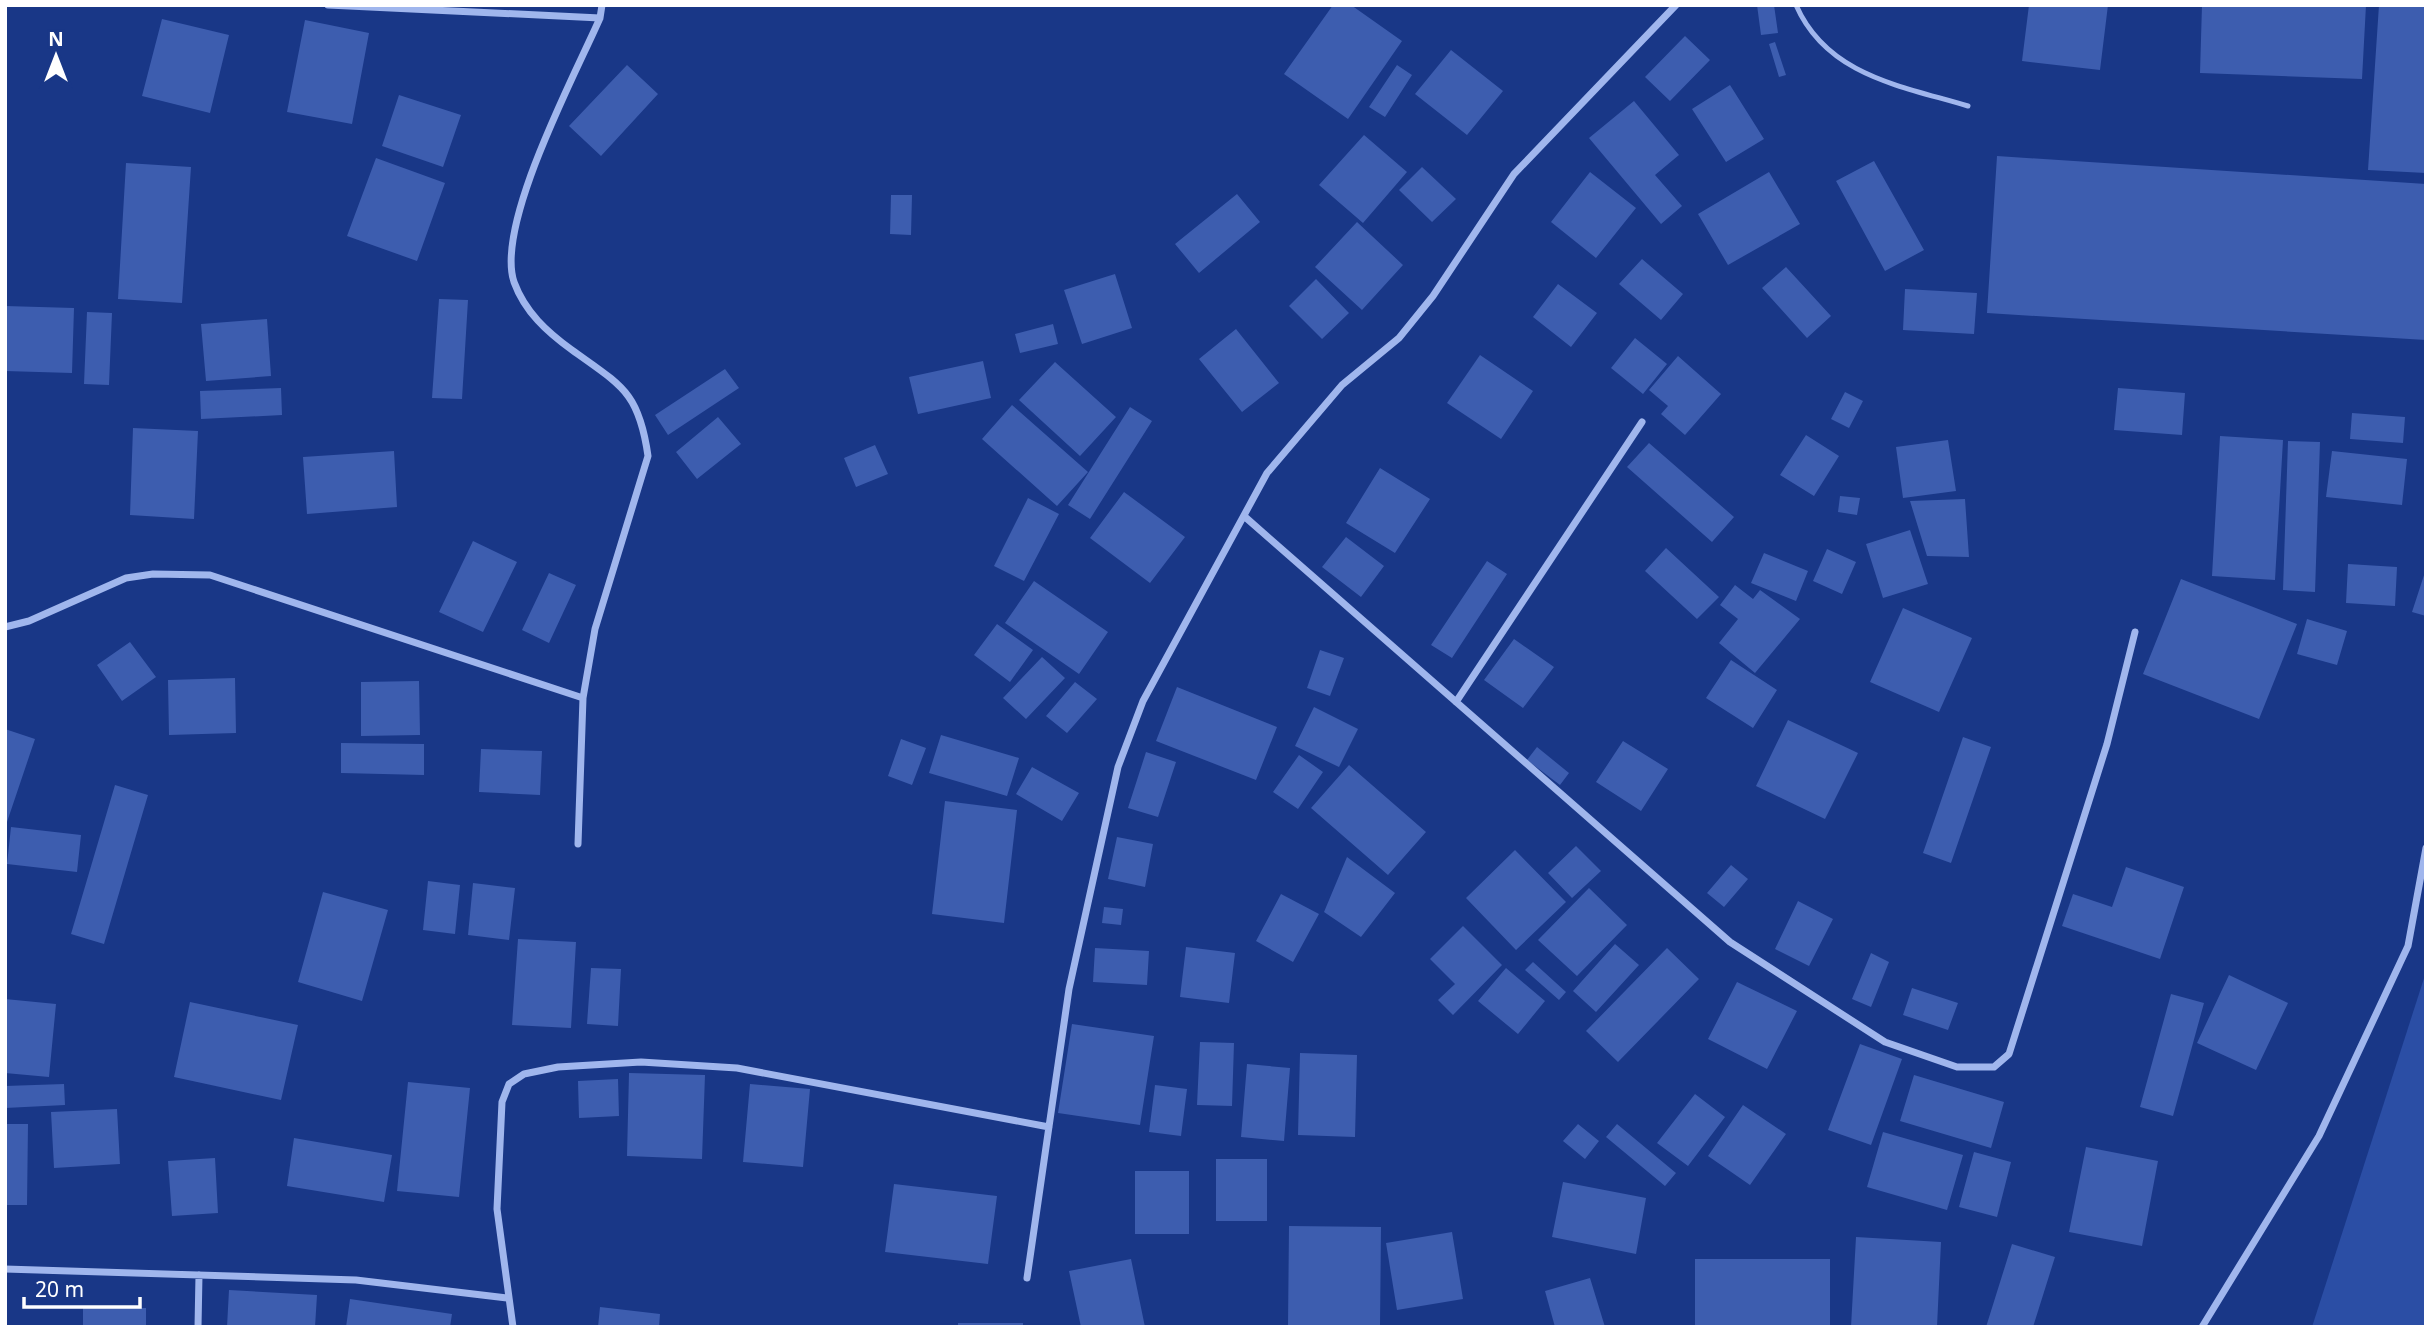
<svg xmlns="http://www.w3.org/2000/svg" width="2431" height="1332" viewBox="0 0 2431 1332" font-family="'Noto Sans',sans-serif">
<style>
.green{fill:#2b4ea5}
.building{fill:#3d5daf}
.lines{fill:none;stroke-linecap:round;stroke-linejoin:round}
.lane{stroke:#a0b6ed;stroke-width:5}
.street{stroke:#a0b6ed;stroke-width:7}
</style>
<rect width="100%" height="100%" fill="#193787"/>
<path class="green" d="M2426 972V1327H2312Z"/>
<path class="building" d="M1333 5H1351L1402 41 1348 119 1284 74Z
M1757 5H1774L1778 33 1761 35Z
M2029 5H2108L2100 70 2022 61Z
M2202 5H2366L2362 79 2200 73Z
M2379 5H2426V173L2368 170Z
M162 19 229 35 210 113 142 96Z
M305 20 369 33 352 124 287 112Z
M1685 36 1710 60 1670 101 1645 77Z
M1775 42 1786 75 1779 77 1769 44Z
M1451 50 1503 91 1467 135 1415 94Z
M627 65 658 94 601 156 569 126Z
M1397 65 1412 75 1385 117 1369 107Z
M1730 85 1764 139 1726 162 1692 109Z
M399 95 461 115 443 167 382 146Z
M1634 101 1679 155 1655 175 1682 206 1661 224 1589 138Z
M1364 135 1407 172 1363 223 1319 185Z
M1997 156 2426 184V340L1987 313Z
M376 158 445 183 417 261 347 236Z
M1874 161 1924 250 1885 271 1836 181Z
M126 163 191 167 182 303 118 299Z
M1422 167 1456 199 1432 222 1399 190Z
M1590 172 1636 208 1596 258 1551 222Z
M1769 172 1800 224 1728 265 1698 214Z
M1237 194 1260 222 1199 273 1175 244Z
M891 195H912L911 235 890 234Z
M1357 222 1403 265 1362 310 1315 267Z
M1642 259 1683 294 1661 320 1619 284Z
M1786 267 1831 316 1807 338 1762 288Z
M1115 274 1132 328 1082 344 1064 290Z
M1316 279 1349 313 1322 339 1289 306Z
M1558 284 1597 313 1571 347 1533 317Z
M1905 289 1977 293 1974 334 1903 330Z
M439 299 468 300 462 399 432 398Z
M5 306 74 308 72 373 5 371Z
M87 312 112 313 109 385 84 384Z
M267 319 271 376 206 381 201 324Z
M1053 324 1058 344 1020 353 1015 334Z
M1236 329 1279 383 1242 412 1199 359Z
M1635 338 1667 364 1643 394 1611 368Z
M1480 355 1533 391 1501 439 1447 403Z
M1678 356 1721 394 1685 435 1661 414 1668 406 1649 390Z
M983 361 991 398 918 414 909 377Z
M1055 362 1116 417 1080 456 1019 400Z
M725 369 739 388 668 435 655 415Z
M281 388 282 415 201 419 200 391Z
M2118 388 2185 393 2182 435 2114 430Z
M1845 392 1863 401 1849 428 1831 419Z
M1012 405 1088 472 1057 506 982 439Z
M1130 407 1152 421 1090 519 1068 505Z
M2352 413 2405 417 2403 443 2350 439Z
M718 417 741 444 697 479 676 452Z
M133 428 198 431 194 519 130 515Z
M1806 435 1839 456 1814 496 1780 475Z
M2220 436 2283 440 2275 580 2212 576Z
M1948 440 1956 491 1903 498 1896 447Z
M2288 441 2320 442 2315 592 2283 590Z
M1649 443 1734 517 1712 542 1627 467Z
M875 445 888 474 856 487 844 458Z
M394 451 397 507 307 514 303 457Z
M2332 451 2407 459 2402 505 2326 497Z
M1380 468 1430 499 1395 553 1346 523Z
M1124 492 1185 537 1150 583 1090 538Z
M1840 496 1860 498 1857 515 1838 512Z
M1028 498 1059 514 1024 581 994 566Z
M1965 499 1969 557 1927 556 1910 501Z
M1910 530 1928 584 1883 598 1866 544Z
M1346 537 1384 566 1361 597 1322 567Z
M473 541 517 562 483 632 439 612Z
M1666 548 1719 597 1697 619 1645 571Z
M1827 549 1856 562 1842 594 1813 581Z
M1764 553 1808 571 1796 601 1751 583Z
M1487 561 1507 574 1452 658 1431 645Z
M2348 564 2397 567 2395 606 2346 603Z
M2426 569V616L2412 612Z
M549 573 576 585 549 643 522 630Z
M2181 579 2297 624 2259 719 2143 674Z
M1034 581 1108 632 1079 674 1005 623Z
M1735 585 1753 599 1760 590 1800 619 1755 673 1719 643 1738 619 1720 605Z
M1903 608 1972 638 1939 712 1870 682Z
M2307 619 2347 631 2337 665 2297 654Z
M997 624 1033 650 1010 682 974 655Z
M1514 639 1554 667 1523 708 1484 680Z
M130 642 156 677 122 701 97 665Z
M1320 650 1344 658 1330 696 1307 688Z
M1042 657 1065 678 1026 719 1003 698Z
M1731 660 1777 690 1753 728 1706 698Z
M235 678 236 733 169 735 168 680Z
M419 681 420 735 361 736V682Z
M1075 682 1097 699 1067 733 1046 716Z
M1177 687 1277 727 1256 780 1156 741Z
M1314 707 1358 729 1339 767 1295 746Z
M1788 720 1858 753 1825 819 1756 786Z
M5 729 35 739 6 825H5Z
M941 735 1019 758 1007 796 929 773Z
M1963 737 1991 747 1951 863 1923 853Z
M901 739 926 748 912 785 888 776Z
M1623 741 1668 769 1641 811 1596 782Z
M341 743 424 744V775L341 773Z
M1537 747 1569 773 1560 785 1527 760Z
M481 749 542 751 540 795 479 792Z
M1146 752 1176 762 1158 817 1128 808Z
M1299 755 1323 772 1298 809 1273 792Z
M1349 765 1426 832 1388 875 1311 808Z
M1032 767 1079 793 1062 821 1016 794Z
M115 785 148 795 104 944 71 934Z
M945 801 1017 810 1004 923 932 914Z
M11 827 81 835 77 872 7 864Z
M1117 837 1153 844 1145 887 1108 879Z
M1576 846 1601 871 1572 898 1548 873Z
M1515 850 1566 902 1516 950 1466 898Z
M1347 857 1395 893 1361 937 1324 912Z
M1731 865 1748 879 1724 907 1707 893Z
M2126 867 2184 887 2160 959 2062 926 2073 894 2112 907Z
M428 881 460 885 455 934 423 930Z
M473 883 515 888 509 940 468 935Z
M1589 888 1627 925 1577 976 1538 940Z
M323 892 388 910 362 1001 298 982Z
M1281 894 1319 914 1293 962 1256 941Z
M1798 901 1833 919 1809 966 1775 949Z
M1104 907 1123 909 1121 925 1102 923Z
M1463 926 1502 965 1453 1015 1438 1000 1455 984 1430 959Z
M518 939 576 942 571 1028 512 1025Z
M1615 944 1639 965 1596 1012 1573 991Z
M1186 947 1235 953 1229 1003 1180 997Z
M1095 948 1149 951 1147 985 1093 982Z
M1667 948 1699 979 1618 1062 1586 1031Z
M1871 953 1889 962 1871 1007 1852 999Z
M1533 962 1566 992 1559 1000 1525 970Z
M591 968 621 969 618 1026 587 1024Z
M1506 968 1545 1001 1518 1034 1478 1001Z
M2229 975 2288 1003 2256 1070 2197 1043Z
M1737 982 1797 1011 1767 1069 1708 1039Z
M1912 988 1958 1003 1948 1030 1903 1015Z
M2171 994 2204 1003 2173 1116 2140 1107Z
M5 999 56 1004 49 1077 5 1073Z
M190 1002 298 1025 281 1100 174 1077Z
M1072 1024 1154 1036 1140 1125 1058 1113Z
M1200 1042 1234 1043 1232 1106 1197 1105Z
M1860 1044 1902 1059 1871 1145 1828 1130Z
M1300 1053 1357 1055 1355 1137 1298 1135Z
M1247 1064 1290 1068 1284 1141 1241 1137Z
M629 1073 705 1075 702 1159 627 1156Z
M1914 1075 2004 1102 1991 1148 1900 1121Z
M618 1079 619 1116 579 1118 578 1081Z
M408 1082 470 1088 459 1197 397 1191Z
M64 1084 65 1105 5 1108V1086Z
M750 1084 810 1089 803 1167 743 1162Z
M1155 1085 1187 1089 1181 1136 1149 1132Z
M1695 1094 1725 1117 1688 1166 1657 1143Z
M1743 1105 1786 1134 1750 1185 1708 1156Z
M117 1109 120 1164 54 1168 51 1112Z
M5 1124H28L27 1205H5Z
M1578 1124 1599 1141 1585 1159 1563 1141Z
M1617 1124 1676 1173 1665 1186 1606 1137Z
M1883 1132 1963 1155 1947 1210 1867 1187Z
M294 1138 392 1155 384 1202 287 1186Z
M2086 1147 2158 1161 2142 1246 2069 1232Z
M1974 1152 2011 1162 1997 1217 1959 1207Z
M215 1158 218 1213 172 1216 168 1161Z
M1216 1159H1267V1221H1216Z
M1135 1171H1189V1234H1135Z
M1563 1182 1646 1198 1636 1254 1552 1237Z
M894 1184 997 1196 988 1264 885 1252Z
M1289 1226 1381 1227 1380 1327 1288 1326Z
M1452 1232 1463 1299 1397 1310 1386 1243Z
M1856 1237 1941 1242 1937 1327H1851Z
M2012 1244 2055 1257 2033 1327H1986Z
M1131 1259 1145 1327H1081L1069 1271Z
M1695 1259H1830V1327H1695Z
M1590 1278 1605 1327H1555L1545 1291Z
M229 1290 317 1295 315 1327H227Z
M350 1299 452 1314 450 1327H346Z
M600 1307 660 1314 659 1327H598Z
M83 1308H146V1327H83Z
M958 1323H1023V1327H958Z"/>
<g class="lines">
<path class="lane" d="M1796 5C1827 76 1902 86 1968 106"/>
<path class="street" d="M328 5 600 18
M1244 516 1730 942 1885 1042 1957 1067H1994L2009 1054 2107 744 2135 632
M5 627 29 621 126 578 153 574 210 575 583 698
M1456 702 1642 422
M578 844 583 698 595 629 648 456C639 392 622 386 572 350 547 332 525 312 514 282 495 225 575 75 600 18L602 5
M5 1269 356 1280 507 1298
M1027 1278 1069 989 1118 767 1143 701 1267 473 1342 385 1399 338 1433 296 1514 174 1676 5
M198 1327 199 1275
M513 1327 497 1209 502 1102 509 1084 524 1074 558 1067 641 1062 737 1068 1049 1127
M2202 1327 2319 1136 2408 946 2426 848"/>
</g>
<rect width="2431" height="1332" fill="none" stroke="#ffffff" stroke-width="14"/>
<g transform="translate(56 56)" stroke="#193787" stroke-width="5" paint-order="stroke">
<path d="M0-5L12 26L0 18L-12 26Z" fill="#ffffff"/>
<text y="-10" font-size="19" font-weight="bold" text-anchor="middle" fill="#ffffff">N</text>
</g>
<path d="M24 1297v10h116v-10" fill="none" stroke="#ffffff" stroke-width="3.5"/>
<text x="35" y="1297" font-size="21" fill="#ffffff" stroke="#193787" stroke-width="5" paint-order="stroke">20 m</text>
</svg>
